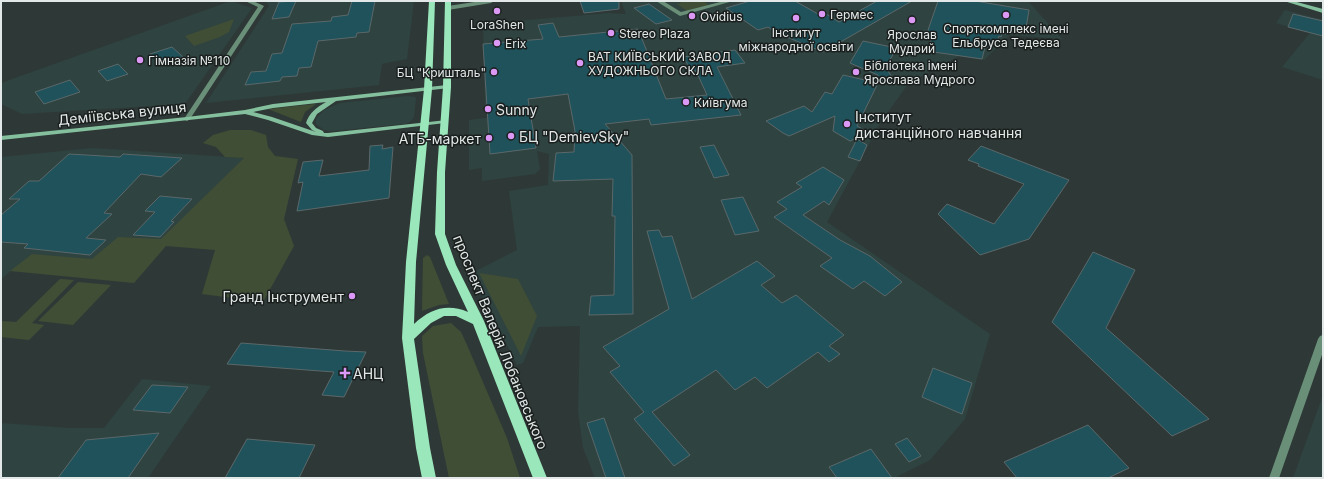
<svg xmlns="http://www.w3.org/2000/svg" width="1324" height="479" viewBox="0 0 1324 479" font-family="Inter,sans-serif">
<style>
.built{fill:#2f4340}
.green{fill:#404e35}
.building{fill:#1f525b;stroke:#5b686a}
.lines{fill:none;stroke-linecap:round;stroke-linejoin:round}
.street{fill:#6a8f79;fill-rule:evenodd}
.secondary{fill:#85c09e;fill-rule:evenodd}
.primary{fill:#9ae7bb;fill-rule:evenodd}
.poi-dot{fill:#db99f5;stroke:#1a1f1e;stroke-width:1.5}
.labels{text-anchor:middle;dominant-baseline:central;stroke-width:3;stroke-linejoin:round;paint-order:stroke}
.far-poi-label{font-size:12px;fill:#e1e8e7;stroke:#1a1f1e;text-anchor:start}
.poi-label{font-size:14px;fill:#e1e8e7;stroke:#1a1f1e;text-anchor:start}
.street-label{font-size:14px;fill:#e1e8e7;stroke:#1a1f1e}
</style>
<rect width="100%" height="100%" fill="#2e3937"/>
<path class="built" d="M231 1 252 8 185 104 22 114 1 104V83Z
M266 1H414L407 59 382 64 379 85 206 103 269 6Z
M621 1H1028L1062 39 1010 35 984 60 959 56 909 83 882 120 827 222 990 334 965 419 930 460 894 478H595L583 448 578 411 580 326 538 327 523 363 517 365 473 278 472 273 517 250 509 191 548 185 549 154 537 151 540 169 535 174 482 181V168L469 170V120L523 113 515 106 485 110 483 24 609 13 626 14Z
M1285 10 1323 20V80L1282 67 1310 33 1276 23Z
M408 96 415 97 416 99 414 117 410 122 405 124 332 131 324 130 316 124V119L324 110 340 103Z
M93 148 244 158 132 277 11 271 1 279V157Z
M142 379 211 386 148 478H1V423L69 428H104Z
M1323 395V478H1293Z"/>
<path class="green" d="M678 1H703L709 5 687 11 677 4 681 3Z
M234 19 229 32 220 37 194 46 185 36Z
M316 104 305 112 301 122 268 109Z
M230 130H251L266 135 268 147 275 156 298 159 284 219 294 246 263 302 202 294 215 250 166 246 134 283 10 271 32 254 92 259 118 237 161 239 244 158 225 157 216 147 203 143 213 135Z
M427 255 430 257 449 304 439 305 422 311 423 258Z
M479 273 518 279 537 316 521 356Z
M60 279 74 280 32 323 44 325 29 340 1 337V322L2 321 16 322Z
M78 282 111 285 73 325 38 321Z
M451 323 461 332 467 345 507 438 520 478H449L423 353 422 336 433 326Z"/>
<path class="building" d="M296 1 289 17 272 19 279 2Z
M352 1H375L369 32 357 33 356 37 318 41 311 67 299 68 297 76 282 77 280 81 245 85 251 72 266 71 272 54 282 53 292 24 331 21 332 17 348 15Z
M580 1H619V9L584 13Z
M750 1H795L818 14 823 12 839 22 877 1H912L823 52 777 33 768 27 758 30 726 8Z
M938 1H975L1029 10 1026 28 1008 25 1006 34H1002L1001 37 999 36 996 44 992 43 991 48 985 47 982 59 927 51 932 37 927 33Z
M649 4 672 20 656 24 634 8Z
M1293 14 1323 21V36L1288 27Z
M553 23 559 37 638 29 666 99 707 95 696 71H692L683 57 735 50 745 63 717 67 741 115 651 125 649 119 605 124 632 155 633 314 589 315 591 296 614 295 615 216H612L613 179 553 181 556 153 574 152 575 131 568 94 528 99 536 148 490 154 483 44 543 39 538 25Z
M863 41 896 48 886 68 896 83 889 80 876 82 878 75 850 63Z
M172 47 183 57 162 64 150 54Z
M118 64 128 74 107 81 98 71Z
M843 75 878 83 857 126 868 132 850 141 833 131 835 116 789 136 783 133 766 121 804 106 812 112 825 92 832 94Z
M70 80 80 92 44 104 35 92Z
M857 139 867 145 860 161 848 157Z
M383 145 382 149 393 147 389 198 297 211 303 182 298 183 303 162 323 160 319 176 369 170 370 146Z
M714 145 729 175 714 178 700 147Z
M981 146 1069 180 1029 239 980 255 938 214 947 204 994 224 1024 184 978 166 979 164 968 160Z
M69 154 120 157 123 154 182 158 161 177 141 174 104 213 112 214 86 238 106 240 90 255 24 248 28 244 1 242V215L20 199H9L29 181H39Z
M823 167 844 180 829 205 824 201 803 215 840 240 870 256 902 282 885 296 864 281 853 289 820 266 832 258 774 217 787 209 777 202 802 187 796 183Z
M160 196 192 199 171 221 174 222 160 237 133 235 155 212 145 211Z
M743 197 759 231 735 235 721 200Z
M659 230 662 237 672 236 692 299 757 261 775 276 761 285 782 303 796 295 844 335 829 346 840 354 829 362 818 352 767 388 755 377 735 390 716 370 652 412 690 455 674 466 634 419 644 412 610 372 620 366 603 347 669 309 647 231Z
M1093 252 1135 270 1106 328 1209 419 1172 436 1052 322Z
M241 343 345 351 366 352 344 397 322 395 334 372 227 364Z
M933 368 972 383 962 414 922 397Z
M152 385 188 387 170 413 133 410Z
M604 418 625 478H606L587 423Z
M1088 425 1129 468 1108 478H1017L1004 462Z
M159 433 128 478H58L86 440Z
M907 438 921 456 909 462 895 444Z
M247 439 315 445 299 478H225Z
M871 449 892 478H837L829 467Z"/>
<g class="lines">
<path class="street" d="M245 1H253L264 6 190 119 187 121 185 120 184 119 258 7Z
M481 1H494L491 3 448 10 445 8 448 6Z
M656 1H663L681 12 724 1H733L680 16Z
M1323 335V352L1279 478H1269L1318 339 1320 336Z"/>
<path class="secondary" d="M1284 1H1293L1323 9V13Z
M447 85 449 86V88L336 101 317 114 312 123 316 128 323 131 324 133H328L447 120V122L445 123 328 137 312 135 268 120 245 114 1 140V136L187 117 245 110 273 104ZM326 102C317 107 309 113 306 123L312 130 316 132 272 117 253 112 273 108Z"/>
<path class="primary" d="M429 1H435L432 89 416 262 414 324C430 309 447 303 468 312L446 265 435 234 437 172 443 87 445 1H451V87L445 172V234L456 265 484 321 547 478H533L473 324 456 316H444L431 323 414 339 430 448 436 478H422L416 448 402 338 406 262 424 89Z"/>
</g>
<g class="poi-dot">
<circle cx="497" cy="11" r="4"/>
<circle cx="822" cy="14" r="4"/>
<circle cx="1006" cy="15" r="4"/>
<circle cx="692" cy="16" r="4"/>
<circle cx="796" cy="18" r="4"/>
<circle cx="912" cy="20" r="4"/>
<circle cx="611" cy="33" r="4"/>
<circle cx="497" cy="43" r="4"/>
<circle cx="140" cy="60" r="4"/>
<circle cx="580" cy="63" r="4"/>
<circle cx="494" cy="72" r="4"/>
<circle cx="856" cy="72" r="4"/>
<circle cx="686" cy="102" r="4"/>
<circle cx="488" cy="109" r="4"/>
<circle cx="847" cy="124" r="4"/>
<circle cx="511" cy="136" r="4"/>
<circle cx="489" cy="138" r="4"/>
<circle cx="352" cy="296" r="4"/>
<path d="M343 367h4v4h4v4h-4v4h-4v-4h-4v-4h4z"/>
</g>
<g class="labels">
<g class="far-poi-label">
<text x="830" y="14">Гермес</text>
<text x="700" y="16">Ovidius</text>
<text x="497" y="24" text-anchor="middle">LoraShen</text>
<text x="1006" y="28" text-anchor="middle">Спорткомплекс імені<tspan x="1006" dy="14">Ельбруса Тедеєва</tspan></text>
<text x="796" y="32" text-anchor="middle">Інститут<tspan x="796" dy="14">міжнародної освіти</tspan></text>
<text x="619" y="33">Stereo Plaza</text>
<text x="912" y="34" text-anchor="middle">Ярослав<tspan x="912" dy="14">Мудрий</tspan></text>
<text x="505" y="43">Erix</text>
<text x="588" y="56">ВАТ КИЇВСЬКИЙ ЗАВОД<tspan x="588" dy="14">ХУДОЖНЬОГО СКЛА</tspan></text>
<text x="148" y="60">Гімназія №110</text>
<text x="864" y="65">Бібліотека імені<tspan x="864" dy="14">Ярослава Мудрого</tspan></text>
<text x="486" y="72" text-anchor="end">БЦ "Кришталь"</text>
<text x="694" y="102">Київгума</text>
</g>
<g class="poi-label">
<text x="496" y="109">Sunny</text>
<text x="855" y="116">Інститут<tspan x="855" dy="16">дистанційного навчання</tspan></text>
<text x="519" y="136">БЦ "DemievSky"</text>
<text x="481" y="138" text-anchor="end">АТБ-маркет</text>
<text x="344" y="296" text-anchor="end">Гранд Інструмент</text>
<text x="353" y="373">АНЦ</text>
</g>
<g class="street-label">
<text transform="translate(122 113) rotate(-6)">Деміївська вулиця</text>
<text transform="translate(501 342) rotate(68)">проспект Валерія Лобановського</text>
</g>
</g>
<rect width="1324" height="479" fill="none" stroke="#e1e8e7" stroke-width="4"/>
</svg>
